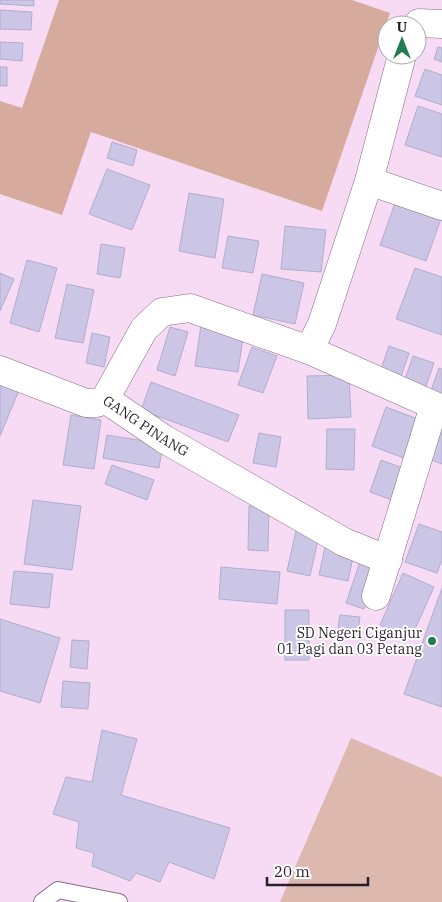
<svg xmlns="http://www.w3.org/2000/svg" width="442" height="902" viewBox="0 0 442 902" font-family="'IBM Plex Serif',serif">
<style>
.green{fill:#dcb8ae}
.forest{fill:#d6aa9d}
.building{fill:#cbc5e6;stroke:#b3accc}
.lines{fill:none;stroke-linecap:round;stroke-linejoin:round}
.lane-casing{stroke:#876e85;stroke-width:18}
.street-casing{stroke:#876e85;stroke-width:29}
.lane{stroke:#fff;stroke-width:16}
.street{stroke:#fff;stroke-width:28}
.poi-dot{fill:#237c51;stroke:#fff;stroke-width:2}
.labels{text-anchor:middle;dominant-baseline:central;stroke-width:4;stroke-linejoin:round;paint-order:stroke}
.street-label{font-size:14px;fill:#291e28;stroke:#fff}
.poi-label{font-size:14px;fill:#291e28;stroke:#fff;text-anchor:end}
</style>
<rect width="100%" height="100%" fill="#f7dbf5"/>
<path class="green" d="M351 738 442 777V902H280Z"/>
<path class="forest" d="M59 0H352L390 13 322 211 91 132 62 215 0 194V101L22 108Z"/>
<path class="building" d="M0 0H34V6L0 4Z
M0 10 32 12 31 30 0 29Z
M0 42 23 43 22 61 0 59Z
M438 47 442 48V62L434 59Z
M0 67H7V86H0Z
M425 69 442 75V105L415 96Z
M418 106 442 114V157L405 145Z
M112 142 137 150 133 166 107 158Z
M107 169 150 185 132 230 89 214Z
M189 193 224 199 215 258 179 251Z
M398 195 442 216 426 261 380 245Z
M285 226 326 230 321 272 281 269Z
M228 236 259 241 253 273 222 268Z
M101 244 125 248 120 278 97 274Z
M27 260 57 268 39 332 10 323Z
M415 268 442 277V335L396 319Z
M0 273 14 279 0 311Z
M262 274 304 283 295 324 253 315Z
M67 284 94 290 83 343 55 338Z
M201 325 244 331 238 372 195 366Z
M170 327 188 332 175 376 157 370Z
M92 333 110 337 104 367 86 363Z
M389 346 409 353 399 382 379 375Z
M252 347 277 356 263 393 238 385Z
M413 356 434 363 424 392 403 385Z
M439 368 442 369V404L428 399Z
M0 374 22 383 0 436Z
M349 375 351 417 308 419 307 376Z
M151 382 239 415 228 442 141 410Z
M386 407 423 421 409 460 372 446Z
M71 415 101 420 94 469 63 465Z
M442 420V464L428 459Z
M327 429H355L354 470 326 469Z
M259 433 281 437 276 467 253 463Z
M107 435 163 444 159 468 103 458Z
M381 460 411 471 400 503 370 492Z
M112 465 154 480 147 500 105 484Z
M33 500 81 506 72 570 24 564Z
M249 506 269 507 268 551 248 550Z
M419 524 442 532V560L437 573 405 562Z
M297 526 320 531 310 576 287 571Z
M325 547 354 552 348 581 319 575Z
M362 556 381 562 364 609 346 603Z
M221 567 280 572 277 604 219 599Z
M14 571 53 574 49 608 10 604Z
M403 573 434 587 411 638 380 625Z
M442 588V707L404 694Z
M285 610H309V660H285Z
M340 615 360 617 357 636 337 634Z
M0 619 60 638 40 703 0 691Z
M72 640 89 641 87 669 70 667Z
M63 681 90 683 88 709 61 707Z
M102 730 137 739 121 795 230 828 214 879 169 862 160 882 136 873 130 881 92 866 94 853 76 848 79 822 53 814 66 777 92 782Z"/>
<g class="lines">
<defs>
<path id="lane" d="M42 902 58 890 119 902"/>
<g id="street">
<path d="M417 25 419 23 442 24"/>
<path d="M369 181 442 206"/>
<path d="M309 350 442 409"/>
<path d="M0 370 86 403H97L105 399"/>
<path d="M105 399 144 329 162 312 190 308 309 350 322 324 369 181 402 55"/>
<path id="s1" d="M105 399 164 439 344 542 388 560"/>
<path d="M376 596 434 406"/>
</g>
</defs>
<use href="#lane" class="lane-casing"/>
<use href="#street" class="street-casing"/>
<use href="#lane" class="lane"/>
<use href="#street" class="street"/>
</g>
<circle class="poi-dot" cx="432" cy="641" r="5"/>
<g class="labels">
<g class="street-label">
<text stroke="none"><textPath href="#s1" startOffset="49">GANG PINANG</textPath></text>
</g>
<g class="poi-label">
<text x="422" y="633">SD Negeri Ciganjur<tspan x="422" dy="16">01 Pagi dan 03 Petang</tspan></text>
</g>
</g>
<g transform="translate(402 40)"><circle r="24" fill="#ffffff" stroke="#a9a5a9"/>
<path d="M0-4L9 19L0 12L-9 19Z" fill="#237c51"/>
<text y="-8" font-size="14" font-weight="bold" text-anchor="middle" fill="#291e28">U</text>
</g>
<path d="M267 877v8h101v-8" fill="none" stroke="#291e28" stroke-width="2.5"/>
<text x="274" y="877" font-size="15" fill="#291e28" stroke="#ffffff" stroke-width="4" paint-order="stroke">20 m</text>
</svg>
